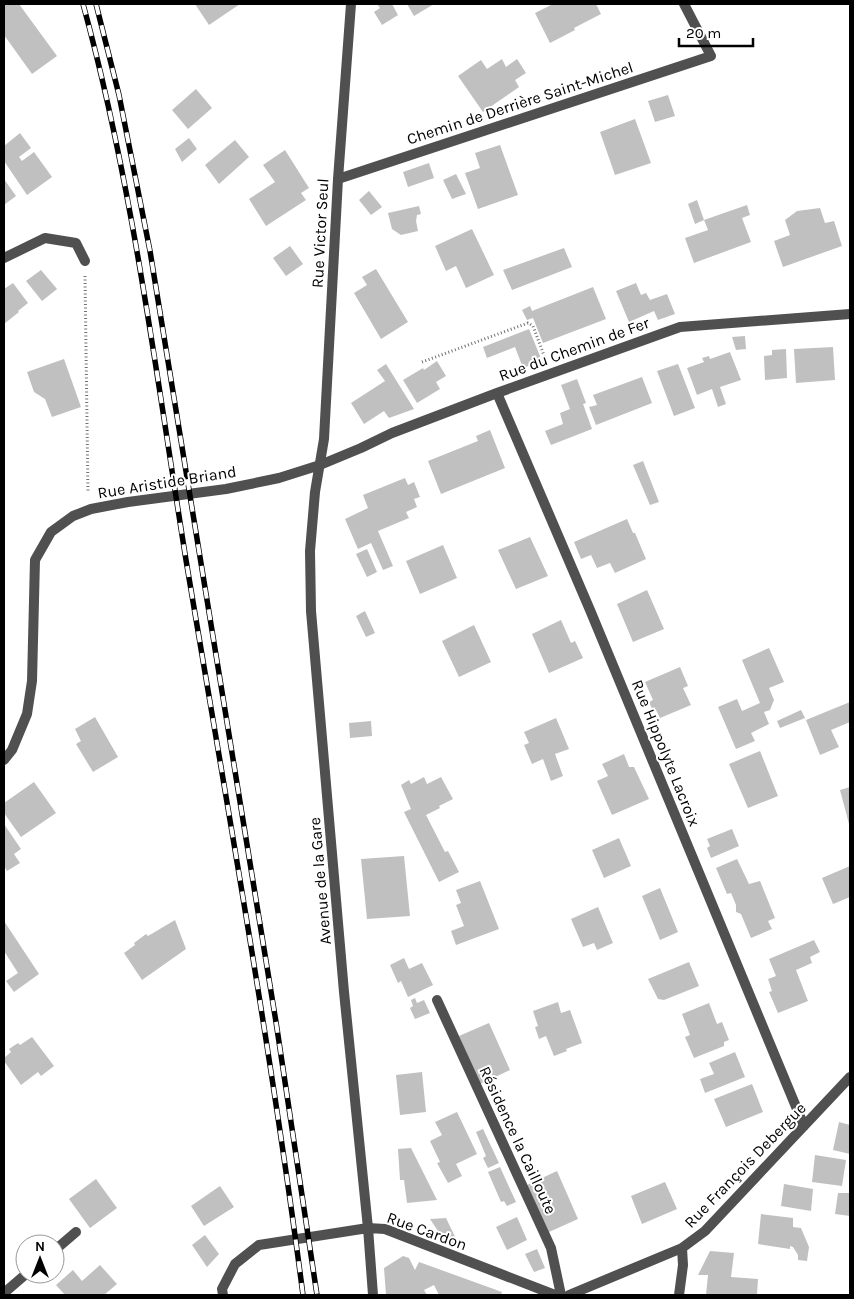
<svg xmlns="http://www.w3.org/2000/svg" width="854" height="1299" viewBox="0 0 854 1299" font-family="Karla,sans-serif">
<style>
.building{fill:#c0c0c0}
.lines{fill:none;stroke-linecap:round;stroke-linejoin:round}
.path{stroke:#727272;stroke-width:3;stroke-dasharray:1 2.5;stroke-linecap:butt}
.lane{stroke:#505050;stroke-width:10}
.street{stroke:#505050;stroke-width:10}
.rail-casing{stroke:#000;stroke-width:5.5}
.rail{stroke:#fff;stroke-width:4;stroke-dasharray:11;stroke-linecap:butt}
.labels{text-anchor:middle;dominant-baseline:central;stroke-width:4;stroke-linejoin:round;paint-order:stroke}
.street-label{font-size:16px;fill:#000;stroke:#fff}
</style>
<rect width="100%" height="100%" fill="#fff"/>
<path class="building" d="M4 4H19L57 56 32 74 4 35Z
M195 4H240L209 25Z
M377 4H392L398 15 382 25 374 12 380 8Z
M407 4H434L414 16Z
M553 4H596L601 14 574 28 575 30 550 43 535 13Z
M502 59 506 67 517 59 526 73 515 80 519 87 483 112 458 76 481 60 487 69Z
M196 89 212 108 188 129 172 110Z
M668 95 675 116 655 122 648 101Z
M635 119 651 163 615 175 600 132Z
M20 133 31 148 19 157 22 161 34 152 52 177 27 195 4 161V146Z
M189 138 197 149 182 162 175 149Z
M235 140 249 157 219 184 205 165Z
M500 145 518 195 478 209 465 173 480 168 475 153Z
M285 150 309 188 301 193 306 200 266 226 249 199 275 182 263 165Z
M429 163 434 178 408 187 403 172Z
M456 174 466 194 452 199 443 180Z
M4 179 16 196 4 205Z
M369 191 382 207 371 215 359 200Z
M697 200 704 220 695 224 688 204Z
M747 205 750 215 742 218 751 242 694 263 685 238 708 230 704 220Z
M419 206 421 214 417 215 416 221 418 231 401 235 392 229 388 213Z
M820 208 825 223 834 221 842 246 783 267 774 241 790 235 785 220 797 211Z
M472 229 494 275 466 288 456 266 446 271 435 246Z
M290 246 303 264 286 276 273 258Z
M564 248 572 267 512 290 503 270Z
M376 269 408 322 381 339 354 293 367 285 362 277Z
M41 270 57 289 42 301 26 281Z
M13 283 28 303 18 311 19 312 4 324V289Z
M636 283 641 295 646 293 650 300 667 294 675 314 658 320 654 311 629 322 616 291Z
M593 287 606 319 543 343 533 318 527 320 522 310 530 306 532 311Z
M529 329 542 361 523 368 515 347 487 358 483 347Z
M745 336 746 349 736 350 732 337Z
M833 347 835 380 796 383 794 349Z
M786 349 787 378 765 380 764 356 772 355V350Z
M730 352 741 380 720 387 726 404 718 407 712 389 697 395 687 368 704 362 702 358 709 356 710 359Z
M64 359 81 407 52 417 45 399 34 392 27 372Z
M437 361 446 376 436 382 440 389 417 403 403 380 423 368 424 370Z
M386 364 414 409 389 418 384 411 364 424 351 403 385 381 377 370Z
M678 364 695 408 674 416 657 371Z
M642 377 652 403 596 425 589 407 597 405 593 395Z
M577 379 586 403 583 404 592 429 551 445 545 431 563 424 560 413 570 409 561 385Z
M490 430 505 468 441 494 428 461 478 441 476 436Z
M643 461 659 502 650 505 633 465Z
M405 478 408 485 414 482 420 497 414 499 417 507 406 512 409 518 378 531 393 566 383 570 371 543 358 549 345 519 368 508 363 495Z
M627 519 633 533H635L646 559 615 573 610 563 597 568 591 555 581 559 574 542Z
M530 537 548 576 516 589 498 550Z
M443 545 457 578 420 594 406 561Z
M367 549 377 572 367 577 356 554Z
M647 590 664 629 633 642 617 604Z
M365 611 375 633 366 637 356 616Z
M561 620 571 643 575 641 583 658 549 673 532 634Z
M474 625 491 662 459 677 442 641Z
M769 648 784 682 769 688 774 700 770 710 764 712 769 724 751 733 755 741 736 749 718 707 737 699 742 711 760 703 742 660Z
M680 667 688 686 683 688 691 705 660 718 656 710 653 711 649 702 653 700 645 682Z
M850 702V722L831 730 839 747 820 755 806 720Z
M801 710 805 718 780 728 777 721Z
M95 717 118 757 93 772 76 744 81 741 75 729Z
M556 718 569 749 555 754 563 776 551 781 543 759 532 764 524 745 529 743 524 732Z
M371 721 372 736 350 738 349 723Z
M760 751 778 796 748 808 729 764Z
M624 754 629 767H634L649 799 612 815 597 781 608 776 602 764Z
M424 777 427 784 441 777 453 799 439 806 440 808 426 815 445 852 448 851 459 872 439 882 404 812 411 809 401 785 409 780 411 784Z
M34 782 56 813 21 837 4 813V803Z
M850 787V824H849L840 790Z
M4 824 21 849 14 854 20 863 7 871 4 866Z
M732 829 739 846 711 858 707 848 710 846 707 839Z
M619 838 631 866 604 878 592 850Z
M404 856 410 916 367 919 361 859Z
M737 859 749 884 760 881 775 918 768 921 772 929 751 938 741 914 736 912V905L731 893 727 894 716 868Z
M850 866V897L833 904 822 878Z
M480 881 499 929 456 945 451 931 464 926 456 905 461 903 456 890Z
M660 888 678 932 660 940 642 896Z
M598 907 613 943 597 950 594 943 583 947 571 919Z
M175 920 186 949 142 980 124 953 135 945 134 943 146 934 148 936Z
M4 921 39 974 14 992 6 981 18 973 4 951Z
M814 940 820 952 810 957 812 963 796 970 808 1001 778 1013 769 992 772 991 768 979 776 976 769 959Z
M404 958 409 969 422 963 433 985 408 997 401 981 398 983 390 965Z
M689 962 699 986 664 1000 658 999 648 979Z
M415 998 417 1003 424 1000 430 1013 415 1019 410 1008 413 1006 411 1000Z
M558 1002 561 1013 570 1010 582 1043 566 1049 567 1051 554 1056 546 1036 539 1039 535 1027 538 1026 533 1011Z
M709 1003 717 1024 722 1022 729 1040 724 1042V1046L694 1058 685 1037 690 1035 682 1014Z
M489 1023 510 1070 480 1084 459 1036Z
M32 1037 54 1066 41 1076 38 1072 21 1085 4 1061V1058L11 1052 9 1049 18 1043 20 1045Z
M735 1052 745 1077 705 1093 700 1079 714 1074 709 1063Z
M422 1072 426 1112 400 1115 396 1075Z
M752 1084 763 1112 726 1127 714 1099Z
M457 1112 477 1154 456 1164 462 1176 448 1183 437 1163 440 1162 430 1141 442 1135 435 1122Z
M839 1122 850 1125V1154L833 1150Z
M483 1129 499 1163 488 1168 483 1158 486 1156 476 1132Z
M411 1148 437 1200 407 1203 404 1180H400L398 1149Z
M815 1155 846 1160 842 1186 812 1182Z
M500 1167 516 1202 507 1206 504 1201 501 1202 488 1172Z
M557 1171 578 1219 549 1232 527 1185Z
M96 1179 117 1208 90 1228 69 1199Z
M665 1182 677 1209 642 1224 631 1196Z
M784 1184 813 1189 811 1211 781 1206Z
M220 1186 234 1207 204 1226 191 1206Z
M838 1193H850V1216L835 1214Z
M761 1214 793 1218V1227L801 1228 809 1247 807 1261 798 1260V1255L793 1247 790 1246V1249L758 1244Z
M517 1217 527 1240 507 1250 496 1227Z
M446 1218 459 1245 444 1240 430 1219Z
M205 1235 219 1254 207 1267 192 1245Z
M537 1249 545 1268 534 1272 525 1254Z
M710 1251 734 1253 731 1277 758 1279 757 1295H706L708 1275H698Z
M403 1256 409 1258 415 1270 419 1262 502 1292 501 1295H439L434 1285 424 1290 427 1295H386L384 1268Z
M100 1265 117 1284 104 1295H65L56 1285 73 1270 82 1281Z"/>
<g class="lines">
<path class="path" d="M85 276 88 493
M422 362 528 323 533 326 545 358"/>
<path class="lane" d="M437 1000 551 1248 561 1295"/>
<path class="street" d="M351 4 338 179 324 439 315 492 310 551 311 611 344 992 368 1228 373 1295
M338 179 711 56 684 4
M4 258 45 238 76 243 85 261
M497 393 590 610 804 1126
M4 760 12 750 27 714 32 681 35 560 51 532 73 516 91 509 128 502 226 489 279 478 320 465 361 448 392 433 497 393 680 327 850 314
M55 1250 76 1232
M4 1293 26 1274
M223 1295 222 1289 235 1264 259 1245 368 1228 385 1229 555 1295
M569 1295 682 1248 705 1231 850 1077
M679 1295 683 1265 682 1248"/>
<defs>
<path id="rail" d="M83 4C133 186 156 374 186 560 227 805 271 1049 303 1295
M96 4 119 95 150 251 276 1022 317 1295"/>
</defs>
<use href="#rail" class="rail-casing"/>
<use href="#rail" class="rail"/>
</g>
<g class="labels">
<g class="street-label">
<text transform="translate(520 103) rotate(-18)">Chemin de Derrière Saint-Michel</text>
<text transform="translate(320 233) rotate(-87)">Rue Victor Seul</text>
<text transform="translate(574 349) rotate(-20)">Rue du Chemin de Fer</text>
<text transform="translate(167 482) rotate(-9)">Rue Aristide Briand</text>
<text transform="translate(666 753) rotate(68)">Rue Hippolyte Lacroix</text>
<text transform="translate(320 881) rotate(-95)">Avenue de la Gare</text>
<text transform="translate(518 1140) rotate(65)">Résidence la Cailloute</text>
<text transform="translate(745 1165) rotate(-46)">Rue François Debergue</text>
<text transform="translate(427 1231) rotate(20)">Rue Cardon</text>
</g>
</g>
<rect width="854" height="1299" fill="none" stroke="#000000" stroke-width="10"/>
<g transform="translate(40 1259)"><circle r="24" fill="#ffffff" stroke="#999999"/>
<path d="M0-4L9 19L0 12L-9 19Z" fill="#000000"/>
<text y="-8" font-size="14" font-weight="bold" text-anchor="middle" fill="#000000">N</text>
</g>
<path d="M679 38v8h74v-8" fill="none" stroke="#000000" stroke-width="2.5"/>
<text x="686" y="38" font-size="15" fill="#000000" stroke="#ffffff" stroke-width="4" paint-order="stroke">20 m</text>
</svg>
